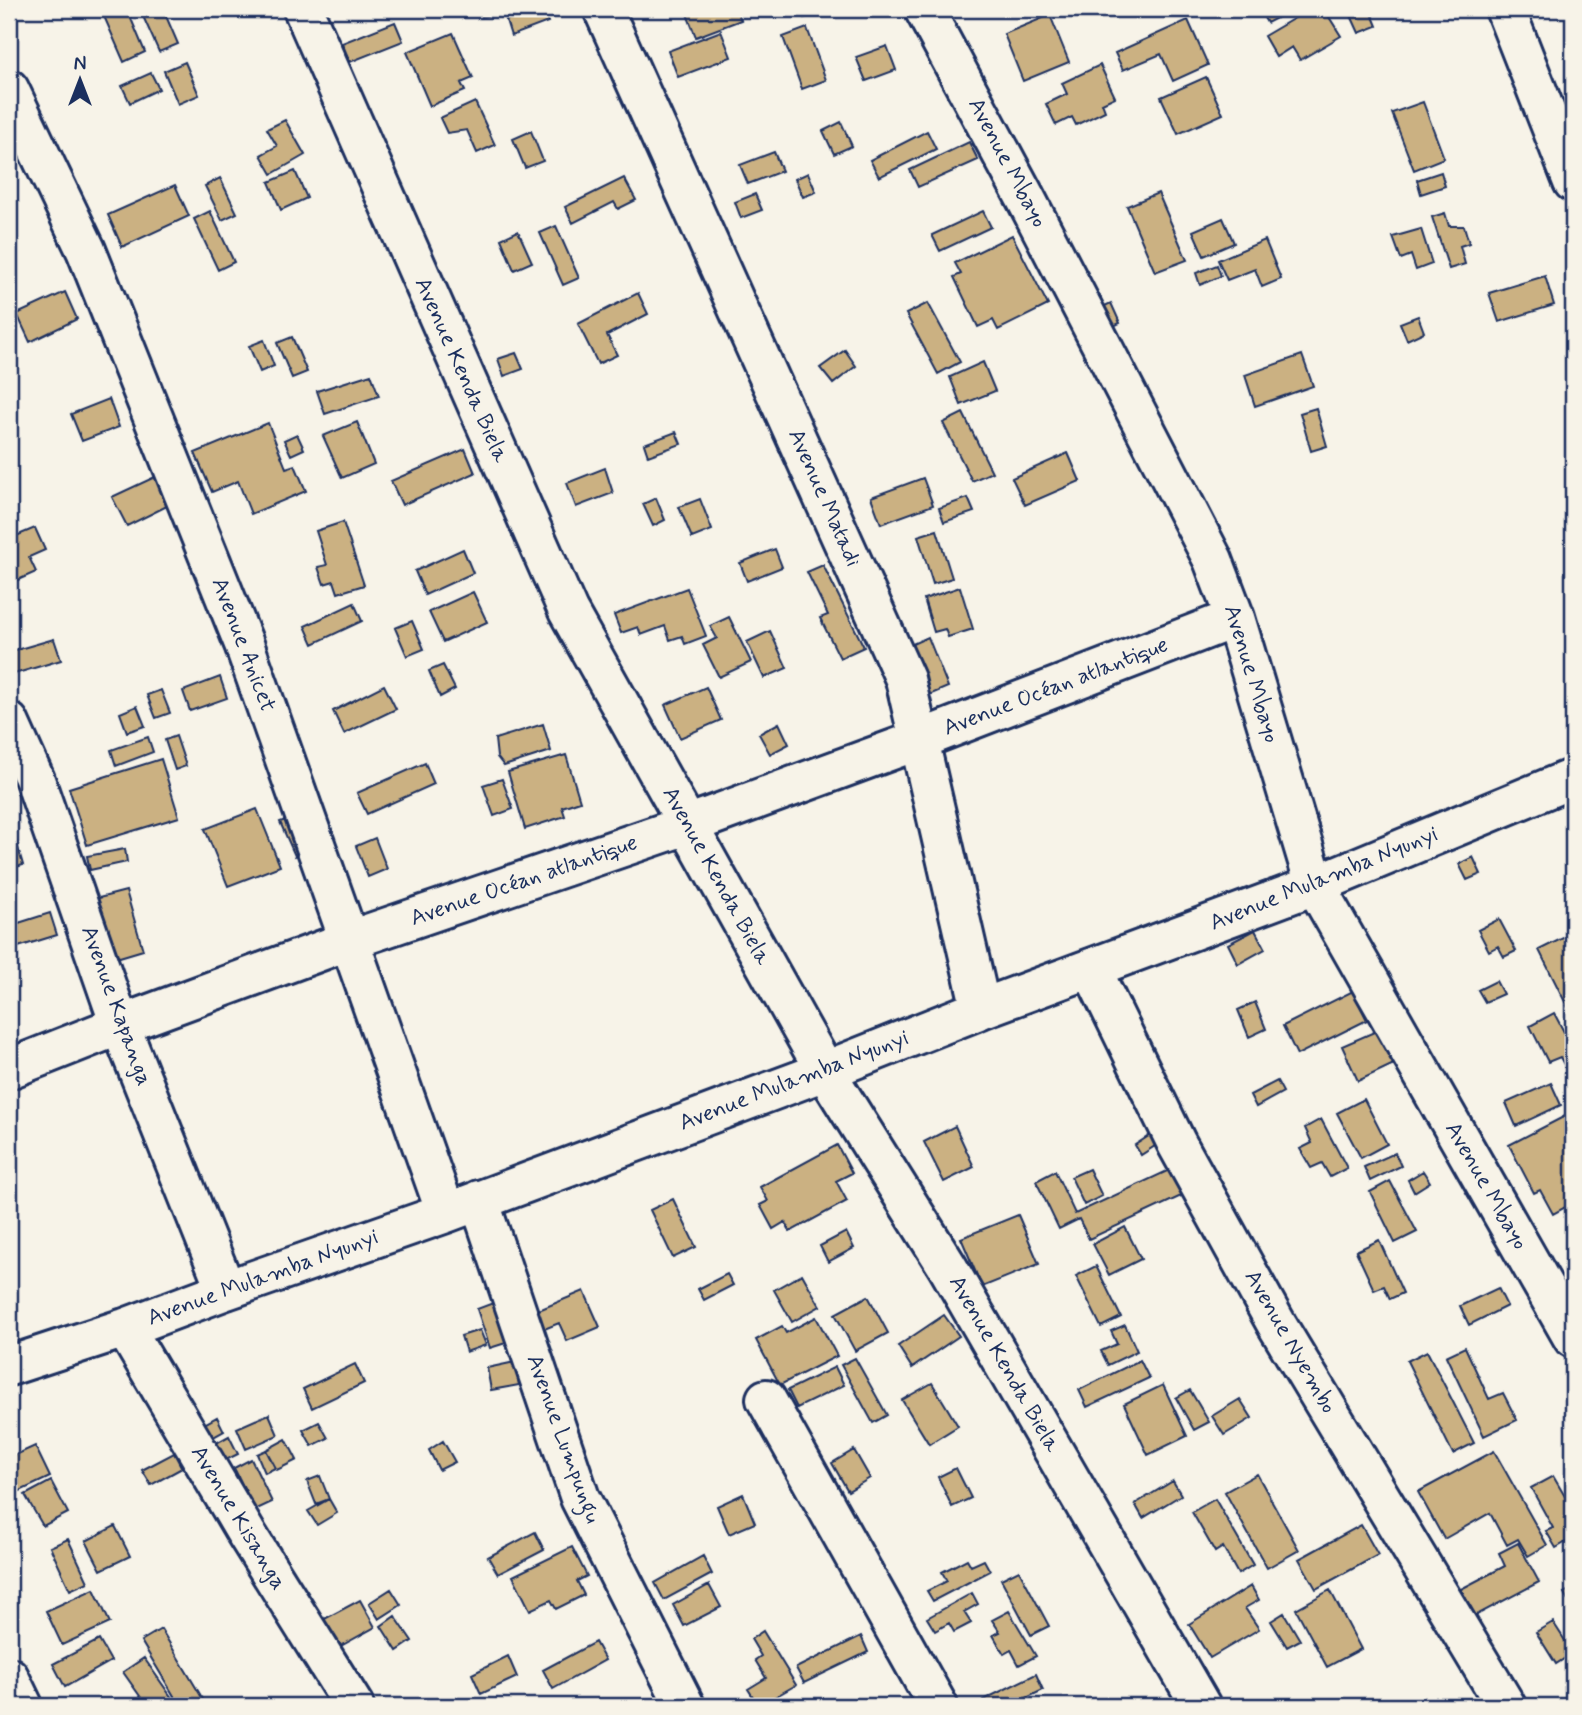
<svg xmlns="http://www.w3.org/2000/svg" width="1582" height="1715" viewBox="0 0 1582 1715" font-family="Mynerve,sans-serif">
<style>
.building{fill:#cbb182;stroke:#1b2f5e;stroke-width:2}
.lines{fill:none;stroke-linecap:round;stroke-linejoin:round}
.minor-casing{stroke:#1b2f5e;stroke-width:44}
.minor{stroke:#f7f3e8;stroke-width:38}
.labels{text-anchor:middle;dominant-baseline:central;stroke-width:5;stroke-linejoin:round;paint-order:stroke}
.street-label{font-size:23px;fill:#1b2f5e;stroke:#f7f3e8}
</style>
<rect width="100%" height="100%" fill="#f7f3e8"/>
<filter id="ink" filterUnits="userSpaceOnUse"><feTurbulence type="fractalNoise" baseFrequency=".0143" numOctaves="2"/><feDisplacementMap in="SourceGraphic" scale="14" xChannelSelector="R" yChannelSelector="G"/><feConvolveMatrix kernelMatrix="1 2 1 2 8 2 1 2 1" color-interpolation-filters="sRGB"/></filter>
<g filter="url(#ink)">
<path class="building" d="M114 9H127L145 52 124 62 103 14Z
M154 9H163L178 44 159 52 142 14Z
M480 9H494L495 14 482 17Z
M536 9H542L548 22 511 36 506 20Z
M685 9H736L741 20 696 37Z
M800 9H830L804 18Z
M1259 9H1294L1267 23Z
M1310 9H1324L1341 36 1300 60 1292 47 1276 57 1264 36Z
M1355 9H1370L1377 26 1359 33 1349 11Z
M1050 15 1069 62 1023 81 1004 34Z
M1188 20 1208 65 1173 81 1161 54 1123 70 1115 53Z
M395 22 403 41 350 62 342 43Z
M807 28 826 80 802 89 783 37Z
M721 31 731 57 678 77 668 51Z
M453 33 473 78 461 83 465 91 430 106 407 52Z
M887 46 896 70 866 81 856 57Z
M185 62 199 95 178 104 164 71Z
M1100 65 1115 97 1102 103 1105 111 1076 125 1072 117 1056 125 1046 104 1067 94 1062 83Z
M151 73 159 89 130 103 122 86Z
M1206 77 1223 114 1178 134 1161 97Z
M475 102 495 145 477 153 467 130 447 133 440 118Z
M1423 102 1444 158 1414 170 1392 113Z
M285 120 305 155 272 174 261 155 277 146 267 129Z
M841 122 852 146 834 154 823 131Z
M531 131 543 161 525 168 513 139Z
M927 131 936 149 879 177 870 160Z
M969 142 978 160 918 187 910 170Z
M774 152 782 171 748 184 740 165Z
M295 171 307 198 281 210 269 182Z
M1441 172 1445 186 1421 194 1417 180Z
M808 173 816 192 803 197 795 179Z
M220 178 237 213 222 220 205 186Z
M624 178 636 200 618 209 614 202 573 223 565 207Z
M175 185 189 216 122 247 108 215Z
M1158 193 1187 260 1155 272 1127 206Z
M755 194 762 210 741 218 735 202Z
M210 211 234 262 218 270 194 219Z
M983 211 991 227 940 251 932 235Z
M1445 213 1449 226H1464L1469 243 1460 246 1465 264 1449 269 1432 217Z
M1223 218 1234 243 1204 256 1193 231Z
M556 226 579 278 563 285 540 233Z
M1421 229 1432 264 1416 270 1411 255 1401 259 1393 237Z
M518 231 532 262 514 270 501 239Z
M1012 235 1048 305 998 330 993 320 978 327 954 277 961 274 955 263Z
M1265 240 1281 279 1262 287 1255 269 1227 280 1218 260Z
M1217 265 1221 276 1200 285 1196 273Z
M1545 276 1554 305 1499 322 1489 293Z
M65 292 77 319 30 342 17 314Z
M638 293 648 314 607 335 617 355 598 364 578 324Z
M928 303 960 362 938 374 906 314Z
M1111 303 1120 323 1107 329 1098 309Z
M1418 316 1424 332 1407 340 1400 323Z
M292 337 307 372 292 378 277 343Z
M264 340 274 366 260 372 249 346Z
M845 350 856 366 833 384 820 368Z
M516 353 523 369 504 376 498 359Z
M1302 355 1313 386 1255 406 1245 375Z
M983 362 995 391 961 405 950 377Z
M371 374 379 396 325 414 317 391Z
M109 399 119 427 82 441 71 414Z
M1316 408 1327 446 1311 451 1300 413Z
M963 413 992 472 972 481 943 423Z
M357 422 374 464 342 478 323 436Z
M268 423 286 468 295 465 306 491 251 514 238 481 212 492 195 453Z
M676 432 681 444 648 456 644 444Z
M297 434 304 449 291 455 284 440Z
M465 449 475 473 402 505 391 481Z
M1068 453 1080 481 1025 505 1012 478Z
M605 468 613 493 576 507 567 483Z
M159 475 173 503 127 526 112 497Z
M923 478 933 505 881 524 871 497Z
M656 498 665 520 653 526 643 504Z
M968 498 974 512 944 522 939 508Z
M700 499 712 530 692 538 679 507Z
M343 522 364 585 338 593 334 581 324 584 318 567 327 565 316 531Z
M35 528 45 550 29 557 36 572 9 584V539Z
M937 530 952 578 933 584 918 536Z
M463 549 473 573 425 595 415 571Z
M775 549 782 567 747 581 740 563Z
M823 565 864 647 840 658 820 618 828 615 807 572Z
M960 587 973 629 948 637 945 629 934 632 924 599Z
M687 588 706 636 685 644 682 636 670 640 665 626 641 635 638 627 621 633 614 615Z
M473 592 487 622 443 642 429 612Z
M354 603 362 621 313 644 305 626Z
M729 617 751 662 719 677 703 645 717 638 710 626Z
M412 621 424 649 407 656 395 628Z
M770 631 787 668 764 678 747 642Z
M928 637 948 687 922 698 901 649Z
M54 639 61 660 14 674 9 652Z
M443 665 455 689 440 697 429 671Z
M220 677 227 698 190 711 183 691Z
M384 685 396 709 344 734 333 711Z
M706 687 721 720 680 738 665 705Z
M161 690 170 713 156 718 147 695Z
M137 706 145 726 127 732 120 713Z
M779 723 789 744 770 754 759 734Z
M543 724 551 751 504 766 497 757 495 739Z
M176 736 186 766 175 770 165 740Z
M148 737 153 752 116 766 111 750Z
M566 755 580 801 562 807 565 816 525 829 508 772Z
M161 759 179 817 87 845 69 788Z
M425 763 434 784 367 814 357 793Z
M502 779 513 809 494 816 483 785Z
M257 809 280 866 228 886 205 829Z
M302 814 316 847 295 856 280 822Z
M9 820H10L23 865 9 869Z
M375 838 387 869 368 877 356 846Z
M125 849 127 862 90 870 87 856Z
M1473 857 1481 874 1467 880 1459 864Z
M126 891 143 950 113 959 95 899Z
M50 913 57 935 15 948 9 926Z
M1499 919 1516 951 1504 957 1498 946 1489 951 1478 930Z
M1255 930 1265 949 1238 964 1228 944Z
M1573 933V1008L1569 1010 1539 950Z
M1496 981 1503 994 1485 1002 1478 990Z
M1353 991 1367 1020 1297 1055 1283 1026Z
M1255 1002 1266 1029 1249 1037 1238 1010Z
M1554 1013 1573 1049V1082L1560 1057 1548 1062 1530 1026Z
M1381 1029 1396 1063 1358 1081 1342 1046Z
M1277 1081 1283 1092 1256 1107 1250 1095Z
M1551 1083 1561 1105 1516 1126 1506 1103Z
M1364 1099 1387 1144 1361 1158 1337 1113Z
M1573 1112V1203L1553 1214 1540 1190 1534 1193 1509 1145Z
M1321 1119 1347 1168 1330 1177 1322 1163 1311 1168 1300 1149 1312 1143 1305 1128Z
M955 1126 974 1167 944 1182 924 1142Z
M1152 1134 1158 1144 1141 1155 1135 1145Z
M837 1145 852 1173 836 1181 847 1201 790 1232 785 1222 773 1229 760 1205 768 1201 760 1187Z
M1395 1153 1401 1166 1370 1181 1364 1167Z
M1180 1165 1192 1191 1089 1239 1079 1219 1059 1229 1036 1181 1055 1171 1075 1214Z
M1089 1169 1102 1196 1084 1205 1071 1177Z
M1423 1171 1430 1182 1414 1192 1408 1180Z
M1390 1181 1417 1232 1395 1243 1370 1192Z
M673 1199 696 1247 673 1258 650 1210Z
M1018 1215 1039 1264 982 1287 961 1238Z
M1125 1227 1141 1259 1109 1275 1093 1244Z
M846 1232 854 1248 828 1262 820 1246Z
M1379 1240 1403 1293 1390 1299 1384 1286 1374 1290 1356 1251Z
M1096 1266 1121 1317 1101 1327 1076 1276Z
M727 1274 733 1285 704 1300 698 1289Z
M802 1274 820 1306 792 1322 774 1290Z
M1498 1288 1507 1306 1469 1325 1460 1306Z
M584 1291 600 1327 567 1341 559 1323 542 1330 534 1312Z
M868 1296 888 1333 855 1351 835 1314Z
M501 1300 515 1340 490 1348 477 1309Z
M944 1315 959 1336 912 1368 898 1346Z
M816 1317 837 1356 780 1385 756 1340 782 1326 786 1333Z
M1125 1325 1137 1351 1108 1365 1101 1351 1117 1344 1111 1331Z
M480 1330 486 1345 466 1352 461 1336Z
M1465 1347 1489 1399 1503 1393 1517 1420 1484 1436 1446 1356Z
M1427 1351 1474 1443 1453 1454 1407 1361Z
M855 1358 887 1415 873 1423 841 1365Z
M1140 1360 1149 1378 1087 1407 1079 1390Z
M515 1362 519 1385 491 1390 487 1368Z
M355 1364 364 1383 312 1408 303 1389Z
M835 1367 844 1385 797 1408 788 1390Z
M932 1383 958 1426 929 1444 902 1400Z
M1163 1385 1187 1436 1148 1455 1124 1404Z
M1190 1390 1209 1422 1194 1430 1176 1398Z
M1240 1399 1252 1418 1224 1435 1212 1416Z
M269 1414 278 1435 246 1449 237 1428Z
M217 1417 224 1431 206 1441 199 1427Z
M319 1422 328 1438 312 1446 303 1430Z
M229 1436 238 1454 218 1464 209 1447Z
M286 1439 297 1460 277 1470 266 1450Z
M443 1441 455 1462 439 1470 429 1450Z
M35 1446 50 1477 18 1492 9 1473V1458Z
M266 1450 275 1468 265 1473 257 1454Z
M854 1450 870 1478 848 1491 832 1463Z
M1494 1451 1547 1545 1528 1556 1518 1539 1507 1545 1490 1513 1444 1539 1418 1492Z
M174 1453 182 1468 151 1485 142 1470Z
M251 1459 272 1502 255 1510 234 1468Z
M956 1468 971 1498 952 1507 938 1477Z
M1257 1474 1299 1550 1267 1568 1225 1492Z
M320 1476 329 1499 316 1504 307 1481Z
M1553 1476 1573 1510V1538L1556 1548 1546 1531 1553 1528 1531 1488Z
M51 1481 68 1513 43 1526 25 1495Z
M1173 1481 1181 1495 1143 1518 1135 1504Z
M743 1494 755 1523 729 1534 717 1506Z
M329 1499 337 1513 317 1525 308 1511Z
M1215 1499 1253 1565 1238 1574 1223 1547 1215 1552 1192 1512Z
M1361 1525 1378 1555 1316 1589 1299 1559Z
M115 1526 130 1556 101 1570 86 1541Z
M535 1532 544 1550 498 1574 488 1557Z
M68 1539 88 1582 70 1590 50 1547Z
M1518 1543 1539 1582 1475 1616 1461 1589 1505 1566 1499 1553Z
M572 1547 587 1576 577 1581 584 1595 556 1609 551 1600 530 1610 513 1576Z
M703 1556 712 1574 664 1600 655 1583Z
M967 1559 971 1566 984 1560 990 1571 933 1601 927 1591 947 1581 942 1572Z
M1019 1570 1049 1626 1031 1635 1001 1579Z
M709 1585 721 1607 684 1626 673 1605Z
M1251 1586 1259 1600 1245 1608 1259 1629 1210 1658 1189 1624Z
M1573 1588V1610L1564 1593Z
M94 1589 110 1623 62 1645 46 1611Z
M391 1589 401 1605 379 1619 369 1603Z
M1330 1590 1361 1649 1327 1667 1296 1609Z
M972 1593 978 1604 964 1612 971 1623 954 1632 949 1623 935 1631 927 1618Z
M360 1600 375 1627 330 1652 315 1624Z
M1009 1611 1036 1656 1019 1665 1011 1650 1004 1654 993 1635 1000 1632 992 1620Z
M1284 1613 1300 1640 1287 1647 1271 1621Z
M395 1616 412 1641 397 1651 381 1626Z
M1553 1622 1573 1653 1556 1664 1536 1632Z
M161 1629 207 1706H180L141 1641Z
M763 1631 796 1685 759 1706 748 1689 766 1678 755 1660 761 1656 751 1639Z
M861 1636 868 1652 804 1683 796 1668Z
M99 1640 111 1661 65 1687 53 1664Z
M595 1642 605 1660 553 1689 543 1670Z
M508 1656 517 1677 481 1694 472 1674Z
M144 1658 174 1701 166 1706H147L123 1672Z
M1036 1674 1043 1690 1010 1706H986L983 1700Z"/>
<g class="lines">
<defs>
<path id="minor" d="M303 9 568 611 825 1071 947 1266 1201 1706
M603 9 905 679 981 1009
M924 9 1025 197 1213 560 1235 618 1315 885 1573 1338
M1505 9 1573 182
M9 89 86 250 244 644 446 1213
M9 722 35 780 120 1025 226 1290
M1091 968 1177 1144 1277 1325 1506 1706
M9 1069 120 1025 350 940 687 825 919 740 1235 618
M479 1200 580 1498 685 1706
M125 1328 246 1533 354 1706
M9 1366 125 1328 226 1290 446 1213 825 1071 981 1009 1315 885 1573 778
M766 1399 938 1706
M9 1677 23 1706"/>
</defs>
<use href="#minor" class="minor-casing"/>
<use href="#minor" class="minor"/>
</g>
</g>
<g class="labels">
<g class="street-label">
<text transform="translate(1007 163) rotate(62)">Avenue Mbayo</text>
<text transform="translate(461 370) rotate(66)">Avenue Kenda Biela</text>
<text transform="translate(824 498) rotate(66)">Avenue Matadi</text>
<text transform="translate(243 645) rotate(69)">Avenue Anicet</text>
<text transform="translate(1251 674) rotate(73)">Avenue Mbayo</text>
<text transform="translate(1056 687) rotate(-21)">Avenue Océan atlantique</text>
<text transform="translate(716 876) rotate(61)">Avenue Kenda Biela</text>
<text transform="translate(1324 879) rotate(-22)">Avenue Mulamba Nyunyi</text>
<text transform="translate(524 881) rotate(-19)">Avenue Océan atlantique</text>
<text transform="translate(116 1006) rotate(70)">Avenue Kapanga</text>
<text transform="translate(794 1081) rotate(-21)">Avenue Mulamba Nyunyi</text>
<text transform="translate(1486 1186) rotate(60)">Avenue Mbayo</text>
<text transform="translate(263 1278) rotate(-20)">Avenue Mulamba Nyunyi</text>
<text transform="translate(1290 1342) rotate(60)">Avenue Nyembo</text>
<text transform="translate(1004 1364) rotate(60)">Avenue Kenda Biela</text>
<text transform="translate(563 1439) rotate(70)">Avenue Lumpungu</text>
<text transform="translate(238 1518) rotate(59)">Avenue Kisanga</text>
</g>
</g>
<rect width="1582" height="1715" fill="none" stroke="#f7f3e8" stroke-width="35"/>
<rect x="18" y="18" width="1547" height="1680" fill="none" stroke="#1b2f5e" stroke-width="2.5" filter="url(#ink)"/>
<g transform="translate(80 80)" stroke="#f7f3e8" stroke-width="5" paint-order="stroke">
<path d="M0-5L12 26L0 18L-12 26Z" fill="#1b2f5e"/>
<text y="-10" font-size="19" font-weight="bold" text-anchor="middle" fill="#1b2f5e">N</text>
</g>
</svg>
